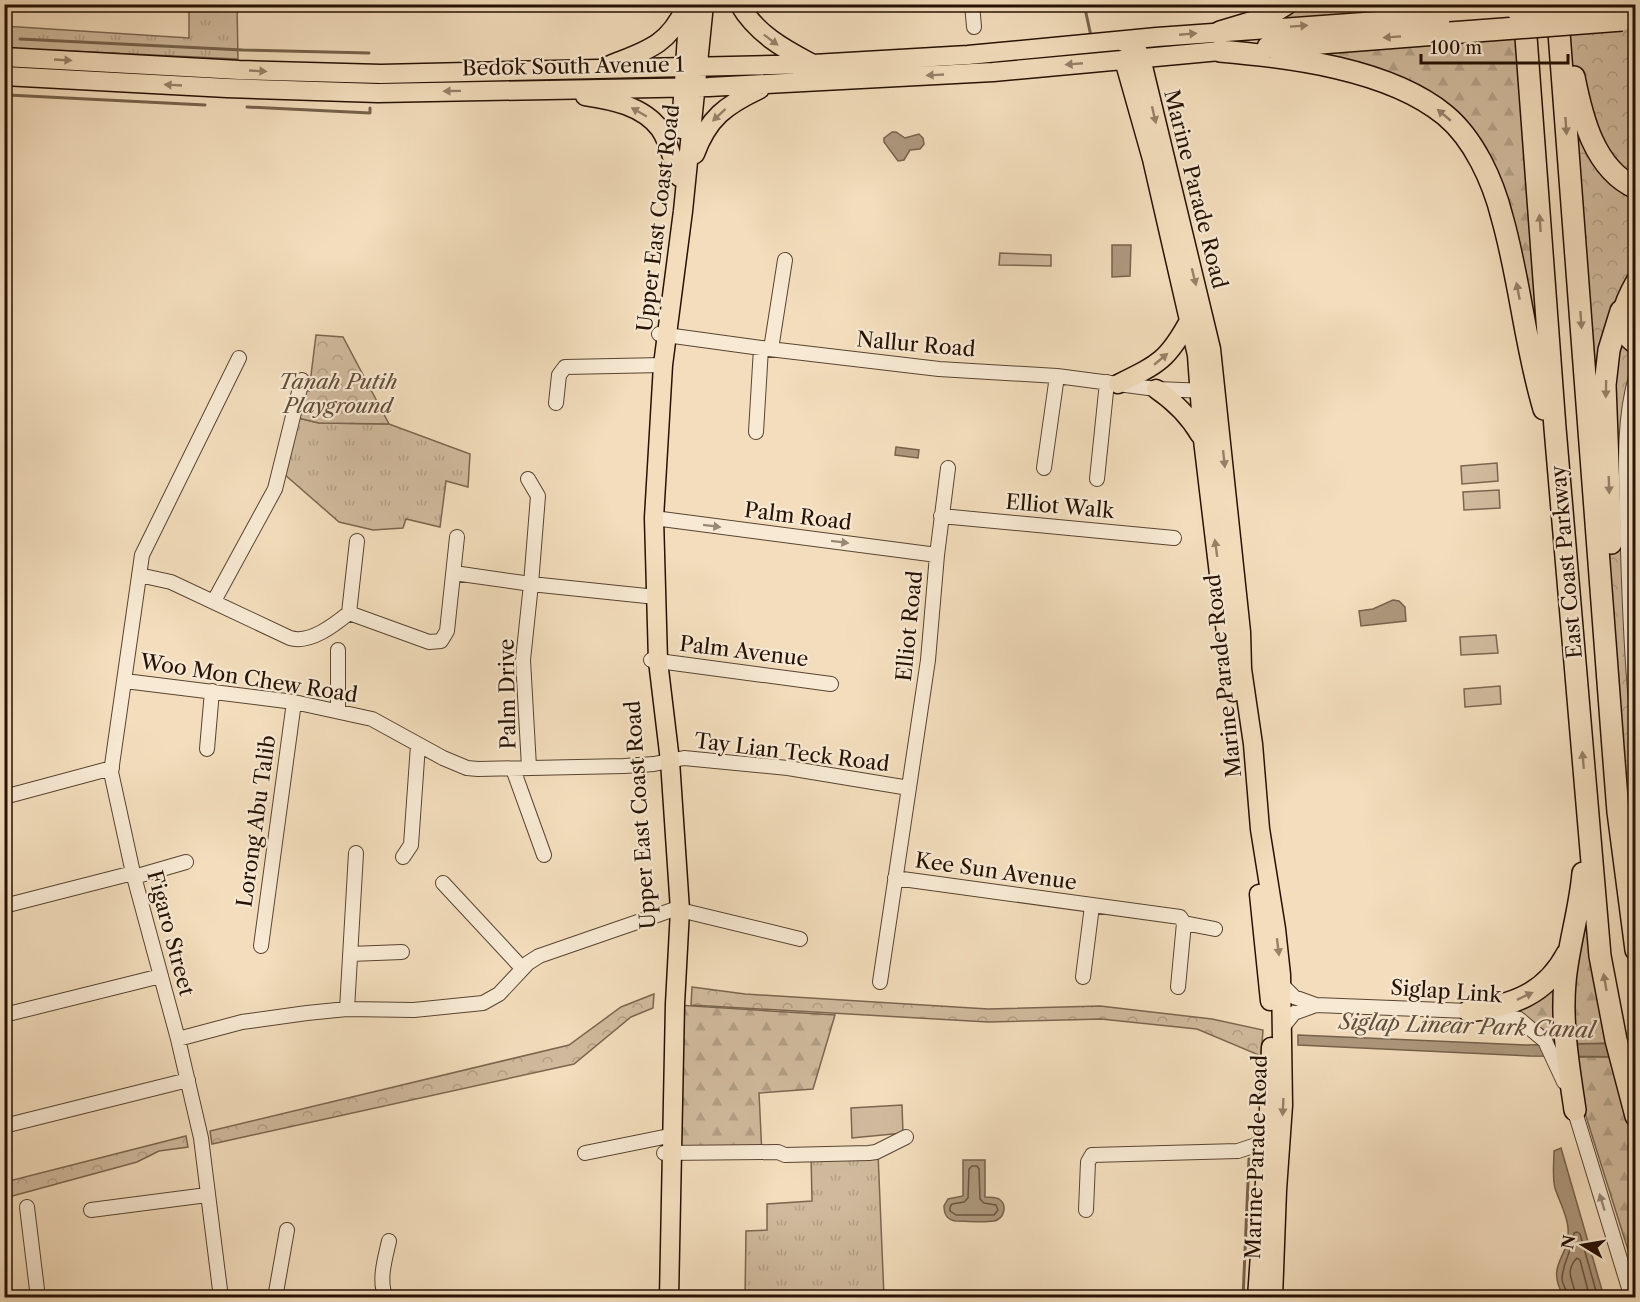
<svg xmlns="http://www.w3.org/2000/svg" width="1640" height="1302" viewBox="0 0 1640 1302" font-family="'Libre Caslon Text',serif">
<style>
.grass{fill:url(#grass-tufts);stroke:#7b6650;stroke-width:1.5}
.forest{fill:url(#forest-firs);stroke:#7b6650;stroke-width:1.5}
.park{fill:url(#park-crowns);stroke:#7b6650;stroke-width:1.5}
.pitch{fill:#d0ba9d;stroke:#7b6650;stroke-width:1.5}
.water{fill:#ad987d;stroke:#77624c;stroke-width:1.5}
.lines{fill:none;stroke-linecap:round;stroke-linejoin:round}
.shore{stroke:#6a5440;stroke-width:1.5}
.stream{stroke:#77624c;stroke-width:3}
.minor-casing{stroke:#594431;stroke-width:16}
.major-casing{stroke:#261103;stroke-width:21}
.highway-casing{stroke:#261103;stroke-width:24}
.minor{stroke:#f7e9d3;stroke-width:14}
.major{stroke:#f3ddbc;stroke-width:18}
.highway{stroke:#f3ddbc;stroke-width:21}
.major-bridge-casing{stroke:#261103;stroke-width:21;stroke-linecap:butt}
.highway-bridge-casing{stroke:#261103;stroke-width:24;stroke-linecap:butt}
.major-bridge{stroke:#f3ddbc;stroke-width:18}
.highway-bridge{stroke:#f3ddbc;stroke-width:21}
.oneway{fill:#978169}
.oneway2{fill:#998875}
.labels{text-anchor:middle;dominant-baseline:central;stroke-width:4.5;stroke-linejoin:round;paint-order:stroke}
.street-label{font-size:21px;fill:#261103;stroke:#f7e9d3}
.park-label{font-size:21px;font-style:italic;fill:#624c39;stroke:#f7e9d3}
.water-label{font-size:22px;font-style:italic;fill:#634e3a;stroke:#f7e9d3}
</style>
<defs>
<pattern id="grass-tufts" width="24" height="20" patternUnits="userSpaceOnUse" patternTransform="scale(1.5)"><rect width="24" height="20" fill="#d0ba9d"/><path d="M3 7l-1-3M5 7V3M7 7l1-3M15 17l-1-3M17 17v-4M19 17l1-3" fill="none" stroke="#b29f86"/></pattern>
<pattern id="forest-firs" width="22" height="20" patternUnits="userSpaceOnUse" patternTransform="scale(1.5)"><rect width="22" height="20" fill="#d0ba9d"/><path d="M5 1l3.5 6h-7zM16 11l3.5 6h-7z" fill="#b29f86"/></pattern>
<pattern id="park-crowns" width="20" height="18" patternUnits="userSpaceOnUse" patternTransform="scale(1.5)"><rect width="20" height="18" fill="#d0ba9d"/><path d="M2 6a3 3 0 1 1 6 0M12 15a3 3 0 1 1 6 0" fill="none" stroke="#b29f86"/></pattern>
</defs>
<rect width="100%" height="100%" fill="#f3ddbc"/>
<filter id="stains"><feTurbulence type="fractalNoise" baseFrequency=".00333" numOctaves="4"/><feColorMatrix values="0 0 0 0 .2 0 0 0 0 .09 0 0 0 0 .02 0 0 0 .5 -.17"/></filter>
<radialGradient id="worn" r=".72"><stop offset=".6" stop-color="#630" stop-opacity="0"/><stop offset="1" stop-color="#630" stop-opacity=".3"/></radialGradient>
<path class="grass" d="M189 5H237L238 59 5 48 4 26 189 38Z
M298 418 319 423 389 424 470 454 468 487 446 481 440 527 406 519 403 528 373 530 339 522 284 474Z
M878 1153 884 1297 745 1298 746 1231 767 1230V1204L812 1201 811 1154Z"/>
<path class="forest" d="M1523 4 1249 24 1286 5Z
M1525 26 1555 427 1499 205 1435 108 1283 57Z
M1586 817 1618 1043 1555 1044C1548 1027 1535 1026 1521 1018 1514 1014 1508 1006 1502 1000L1540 984 1573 928Z
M677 1005 835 1015 813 1089 759 1093 762 1155H673Z
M1561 1057H1622L1635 1108V1272L1584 1110Z"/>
<path class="park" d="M1557 5H1635V949Z
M316 335 343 337 389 424 319 423 298 418 304 391H309Z
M692 987 745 994 988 1009 1100 1006 1212 1019 1263 1030 1261 1056 1197 1029 1101 1019 988 1022 691 1005Z
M654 994 653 1008 631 1017 574 1064 212 1144 210 1131 569 1045 621 1007Z
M186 1136 188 1147 159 1151 137 1162 5 1198V1182Z"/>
<path class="pitch" d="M1000 253 1051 255V266L999 265Z
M1497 463 1498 481 1462 484 1461 466Z
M1499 490 1500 508 1464 510 1463 492Z
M1496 635 1498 653 1461 655 1460 637Z
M1500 686 1501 704 1465 707 1464 689Z
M902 1105 903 1133 852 1138 851 1108Z"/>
<path class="water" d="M892 132H896L905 138 919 134 923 138 924 144 920 149 910 150 904 160 898 161 884 142V138Z
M1112 245H1131L1130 276 1112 277Z
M896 447 919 450 918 458 895 455Z
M1393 600 1399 601 1405 607 1406 621 1361 626 1359 611 1373 609Z
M1298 1035 1526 1045 1635 1043 1636 1057 1529 1056 1298 1045Z
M1561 1148 1604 1297H1564C1544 1263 1571 1258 1568 1228 1567 1214 1559 1201 1555 1188 1552 1177 1554 1162 1554 1151Z
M963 1160H985V1197C989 1197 995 1197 999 1199 1008 1205 1004 1219 994 1221 982 1223 968 1221 956 1221 947 1220 944 1215 944 1206L948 1199 963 1196Z"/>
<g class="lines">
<path class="shore" d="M972 1166H977L979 1169 980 1199 984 1203 996 1205 998 1210 994 1215H956L950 1211V1207L952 1204 964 1202 968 1198 969 1169Z
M1568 1298C1568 1291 1563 1286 1562 1280 1562 1262 1573 1250 1574 1233L1577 1232 1580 1234 1598 1298
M1576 1298C1575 1283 1563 1272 1577 1258L1580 1260 1590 1298"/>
<path class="stream" d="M1084 4 1091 36
M20 39 243 50 369 53
M8 95 205 105
M247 107 370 113V108
M1243 1298 1249 1159"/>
<defs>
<path id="minor" d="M972 4 974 27
M659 334 761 348 939 369 1057 376 1156 389 1208 391
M771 349 785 260
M1636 377C1623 422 1626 471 1627 518 1629 579 1630 640 1636 701
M556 403 559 375 565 367 663 365
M756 432 761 348
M1044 468 1057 376
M528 479 538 496 531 584 523 660 529 767
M1097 479 1107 382
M941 516 1174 538
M654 518 937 555
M454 573 531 584 656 597
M139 575 171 582 290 638C310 644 334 625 349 613L357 541
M214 601 275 489 302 380
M349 613 429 642 441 641 447 631 457 537
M651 660 831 684
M125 681 294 702 372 719 443 758 467 768 478 769 624 766 654 764 684 758 788 768 909 788
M338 711V650
M207 749 212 691
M513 769 544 855
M4 797 112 768
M403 857 411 845 418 745
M134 877 186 862
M895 878 1180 917 1184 923 1215 929
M443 883 522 968
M4 906 133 873
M261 946 294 702
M350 954 402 952
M1083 977 1092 906
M880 982 928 660 937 555 948 468
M1281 984 1294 997 1316 1005 1469 1011 1519 1019 1545 1041 1564 1082
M1178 987 1184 923
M347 1009 356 853
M4 1015 161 976
M1282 1028 1294 1013 1316 1005
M178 1039 242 1022 307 1013 347 1009 414 1010 483 1003 499 994 528 963 539 956 672 910H680L800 939
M1572 1102 1632 1298
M4 1126 188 1080
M585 1153 664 1137 672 1138
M664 1153 778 1152 785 1155 869 1153 876 1152 906 1137
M27 1207 38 1298
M91 1210 207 1195
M1086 1210 1088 1162 1092 1155 1238 1151 1253 1146 1268 1138
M221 1298 201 1138 178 1039 133 873 111 772 142 555 239 358
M275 1298 287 1230
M386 1298C378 1281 385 1259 389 1241"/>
<path id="major" d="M739 4C756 33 782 48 811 63
M1121 41 1135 46 1141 58 1211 349 1241 632 1242 669 1253 744 1260 829 1276 929 1281 975 1283 1105 1277 1190 1273 1298
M4 57 239 70 381 74 813 64 968 55 1157 37 1516 11
M1124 60 1152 159 1197 355 1203 440 1233 692
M610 65C645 51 668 46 685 8
M4 76 227 88 378 93 709 87 993 72 1220 51
M585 96C612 100 643 106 660 129 669 142 673 162 679 177
M681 129 689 4
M695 154C708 118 726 105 760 89
M1636 280C1624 301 1610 328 1636 345
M1118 384C1159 364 1168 360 1190 319
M1156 389C1175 402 1189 416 1200 435
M1259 894 1270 1001
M669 1298 675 1004 680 910 670 761 658 661 654 518 663 365 683 211 704 4
M1257 1298 1268 1138 1271 1047"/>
<path id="highway" d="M1410 4 1427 11 1449 16
M1557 6 1613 748 1618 812 1636 950
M1524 10 1555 428 1600 956 1616 1040 1636 1116
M1220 32 1260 20 1286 4
M1268 47 1450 33
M1220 51C1290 57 1389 69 1445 115 1474 139 1493 181 1502 217 1520 280 1525 346 1544 409
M1574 77C1582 117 1594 169 1636 188
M1611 543 1605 385 1609 350 1621 311
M1469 1011C1512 1006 1546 994 1567 954
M1575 1110C1569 1069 1561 1024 1565 982 1568 946 1580 910 1583 873"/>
</defs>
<use href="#minor" class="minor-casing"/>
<use href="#major" class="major-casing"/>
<use href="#highway" class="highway-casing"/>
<use href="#minor" class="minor"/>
<use href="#major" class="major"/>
<use href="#highway" class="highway"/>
<defs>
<path id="major-bridge" d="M1516 11 1620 4"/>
<path id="highway-bridge" d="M1450 33 1622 20"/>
</defs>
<use href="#major-bridge" class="major-bridge-casing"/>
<use href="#highway-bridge" class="highway-bridge-casing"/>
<use href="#major-bridge" class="major-bridge"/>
<use href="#highway-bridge" class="highway-bridge"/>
</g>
<defs><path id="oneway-solid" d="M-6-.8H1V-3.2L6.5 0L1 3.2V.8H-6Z" transform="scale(1.5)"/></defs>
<g class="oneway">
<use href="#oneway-solid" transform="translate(1299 26) rotate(-4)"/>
<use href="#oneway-solid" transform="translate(1188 34) rotate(-5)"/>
<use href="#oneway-solid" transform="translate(1392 37) rotate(176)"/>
<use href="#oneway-solid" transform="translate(771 40) rotate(37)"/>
<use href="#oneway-solid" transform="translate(63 60) rotate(3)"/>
<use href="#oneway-solid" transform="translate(1074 64) rotate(175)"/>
<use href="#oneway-solid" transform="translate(258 71) rotate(3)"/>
<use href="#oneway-solid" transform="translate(935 75) rotate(177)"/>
<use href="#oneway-solid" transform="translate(173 85) rotate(-177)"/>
<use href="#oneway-solid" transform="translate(452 91) rotate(179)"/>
<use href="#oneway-solid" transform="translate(639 112) rotate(-150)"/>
<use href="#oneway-solid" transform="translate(719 115) rotate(137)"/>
<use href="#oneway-solid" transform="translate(1154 115) rotate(77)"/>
<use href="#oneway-solid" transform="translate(1444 115) rotate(-140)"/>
<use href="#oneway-solid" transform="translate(1566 126) rotate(86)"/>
<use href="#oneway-solid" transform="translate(1540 223) rotate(-94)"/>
<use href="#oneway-solid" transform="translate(1194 277) rotate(76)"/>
<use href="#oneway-solid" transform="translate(1518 291) rotate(-101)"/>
<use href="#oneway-solid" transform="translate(1581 320) rotate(86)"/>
<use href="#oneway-solid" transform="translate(1161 359) rotate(-40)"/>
<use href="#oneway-solid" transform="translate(1606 389) rotate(91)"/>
<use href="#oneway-solid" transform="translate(1224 459) rotate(84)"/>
<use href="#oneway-solid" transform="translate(1609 485) rotate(88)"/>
<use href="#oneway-solid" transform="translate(1216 548) rotate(-98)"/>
<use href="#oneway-solid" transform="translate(1583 760) rotate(-95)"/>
<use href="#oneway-solid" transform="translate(1278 947) rotate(83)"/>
<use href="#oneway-solid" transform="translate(1605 982) rotate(-100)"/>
<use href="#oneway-solid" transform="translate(1525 996) rotate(-25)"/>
<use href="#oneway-solid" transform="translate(1283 1107) rotate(93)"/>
</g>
<g class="oneway2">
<use href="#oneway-solid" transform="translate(712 526) rotate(7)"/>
<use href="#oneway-solid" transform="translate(840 542) rotate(7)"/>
<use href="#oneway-solid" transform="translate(1602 1202) rotate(-107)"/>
</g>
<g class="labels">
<g class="street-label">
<text transform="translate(573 66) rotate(-1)">Bedok South Avenue 1</text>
<text transform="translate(1196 189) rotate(76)">Marine Parade Road</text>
<text transform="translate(658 218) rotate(-83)">Upper East Coast Road</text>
<text transform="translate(916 344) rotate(5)">Nallur Road</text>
<text transform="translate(1060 506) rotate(5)">Elliot Walk</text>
<text transform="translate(798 516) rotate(7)">Palm Road</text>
<text transform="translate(1566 562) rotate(-95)">East Coast Parkway</text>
<text transform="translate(909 626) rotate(-84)">Elliot Road</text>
<text transform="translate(744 651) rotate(7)">Palm Avenue</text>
<text transform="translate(1223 676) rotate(-96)">Marine Parade Road</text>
<text transform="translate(249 678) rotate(9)">Woo Mon Chew Road</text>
<text transform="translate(507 694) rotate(-91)">Palm Drive</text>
<text transform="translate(792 752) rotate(7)">Tay Lian Teck Road</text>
<text transform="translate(640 815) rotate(-94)">Upper East Coast Road</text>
<text transform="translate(256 821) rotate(-82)">Lorong Abu Talib</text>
<text transform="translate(996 871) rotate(8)">Kee Sun Avenue</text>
<text transform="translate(171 933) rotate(75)">Figaro Street</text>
<text transform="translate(1446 991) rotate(4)">Siglap Link</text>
<text transform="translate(1256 1157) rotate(-88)">Marine Parade Road</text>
</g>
<g class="park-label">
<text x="338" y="381">Tanah Putih<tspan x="338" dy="24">Playground</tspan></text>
</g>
<g class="water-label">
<text transform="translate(1467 1026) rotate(2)">Siglap Linear Park Canal</text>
</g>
</g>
<rect width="1640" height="1302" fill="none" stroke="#f3ddbc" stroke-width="24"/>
<rect x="6" y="6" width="1628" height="1290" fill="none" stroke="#261103" stroke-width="3"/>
<rect x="12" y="12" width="1616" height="1278" fill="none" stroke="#261103" stroke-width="1.5"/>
<g transform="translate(1583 1245) rotate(281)" stroke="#f7e9d3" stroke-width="4.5" paint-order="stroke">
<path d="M0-4.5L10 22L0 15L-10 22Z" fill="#261103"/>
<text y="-9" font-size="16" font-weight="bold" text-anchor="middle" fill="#261103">N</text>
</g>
<path d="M1421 54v9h147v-9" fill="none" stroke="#261103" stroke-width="3"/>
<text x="1430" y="54" font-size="18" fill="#261103" stroke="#f7e9d3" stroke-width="4.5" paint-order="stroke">100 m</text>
<rect width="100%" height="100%" filter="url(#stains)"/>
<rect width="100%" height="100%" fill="url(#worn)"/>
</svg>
